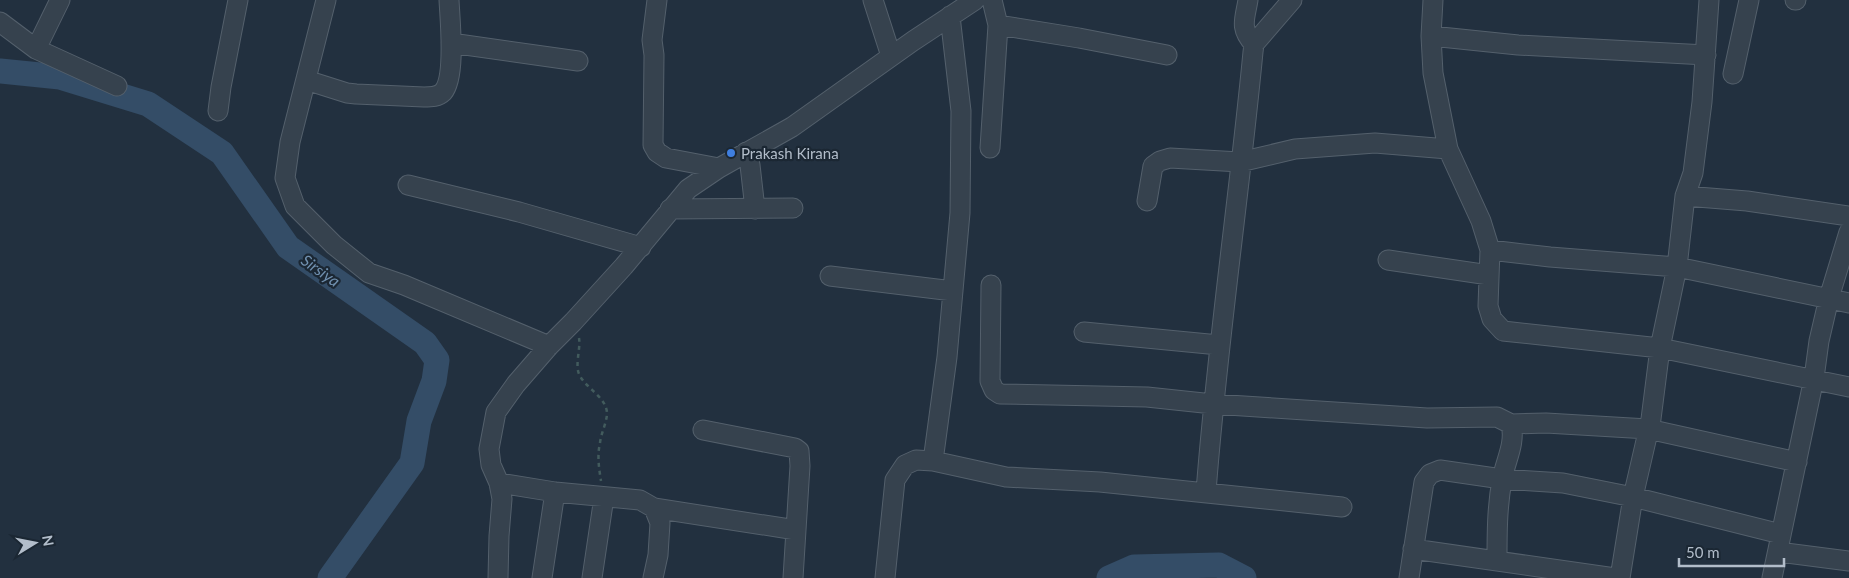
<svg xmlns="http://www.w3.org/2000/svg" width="1849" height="578" viewBox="0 0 1849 578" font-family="Lato,sans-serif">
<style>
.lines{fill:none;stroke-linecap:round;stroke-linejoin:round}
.river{stroke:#344d67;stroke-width:25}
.minor-casing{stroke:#54606c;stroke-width:21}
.path{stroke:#425b5d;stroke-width:2.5;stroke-dasharray:4 4;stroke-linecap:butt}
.minor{stroke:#36424e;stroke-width:19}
.shop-dot{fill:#3f7fe0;stroke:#1b2733;stroke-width:2}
.labels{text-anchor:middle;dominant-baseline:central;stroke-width:4.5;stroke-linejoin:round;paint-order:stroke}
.poi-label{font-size:15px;fill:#b2bdca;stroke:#1b2733;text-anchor:start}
.water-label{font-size:16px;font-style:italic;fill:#7090af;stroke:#1b2733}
</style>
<rect width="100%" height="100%" fill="#22303f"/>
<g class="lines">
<path class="river" d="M0 71 60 77 148 104 222 153 288 247 425 343 437 360 434 381 419 421 412 463 330 578
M1109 578 1134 567 1219 565 1244 578"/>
<defs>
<path id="minor" d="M326 0 290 142 285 178 295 206 334 245 369 273 404 285 549 346
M657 0 652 40 654 55 653 145 657 152 666 158 719 168
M873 0 891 56
M1248 0C1245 19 1239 28 1254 44
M1433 0 1431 36 1433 73 1448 149 1481 221 1490 250 1488 306 1492 319 1503 331 1660 348 1849 387
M1795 0H1796
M0 22 36 49 117 86
M998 25 1079 38 1167 55
M1431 36 1518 45 1706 55
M451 43 578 61
M36 49 60 0
M1733 74 1749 0
M306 80 347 93 356 94 424 97C431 97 438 97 443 92 456 77 450 21 449 0
M218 111 221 87 238 0
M990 148 998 25 992 0
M746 152 750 165 755 209
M408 185 519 212 641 247
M1685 196 1747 201 1849 216
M1147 201 1153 166 1160 161 1170 158 1240 162 1295 149 1375 143 1448 149
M670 209 793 208
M1490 250 1550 257 1677 267 1849 303
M1388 260 1489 275
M830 276 953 291
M991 285 990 381 994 390 1000 394 1147 397 1213 404 1427 418 1497 417 1511 424C1516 444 1505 461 1502 480 1497 507 1497 535 1497 561
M1084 332 1219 345
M1511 424 1546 423 1648 429 1797 462
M703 430 795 448 799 451 800 466 793 578
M933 461 947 357 960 213 961 111 950 16
M1206 492C1217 345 1239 199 1253 52L1254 44 1292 0
M654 508 796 530
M1413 549 1615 578
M1778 552 1849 561
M498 578 499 536 502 499 499 483
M542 578 555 492
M592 578 604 497
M653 578 658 555 660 523 654 508 640 500 555 492 499 483 491 465 489 449 496 412 516 384 549 346 573 322 624 266 688 189 719 168 792 127 913 41 975 0
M885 578 895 480 905 465 916 460 933 461 1006 477 1100 482 1342 507
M1409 578 1424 482 1430 474 1440 470 1502 479 1563 483 1633 497 1781 534
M1620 578 1633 497 1651 419 1660 348 1677 267 1685 196 1693 173 1702 102 1709 0
M1772 578 1814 378 1819 341 1829 298 1849 232"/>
</defs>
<use href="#minor" class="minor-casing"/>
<path class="path" d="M579 338C581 349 574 366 580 376 587 389 606 397 607 413 607 422 601 433 600 443 597 456 599 468 601 481"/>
<use href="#minor" class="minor"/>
</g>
<circle class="shop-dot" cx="731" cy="153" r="5"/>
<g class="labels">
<g class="poi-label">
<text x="741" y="153">Prakash Kirana</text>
</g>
<g class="water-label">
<text transform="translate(321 270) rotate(35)">Sirsiya</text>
</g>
</g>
<g transform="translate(35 543) rotate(80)" stroke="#1b2733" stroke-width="4" paint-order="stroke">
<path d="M0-4L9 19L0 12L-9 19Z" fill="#b2bdca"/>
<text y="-8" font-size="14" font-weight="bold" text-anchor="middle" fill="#b2bdca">N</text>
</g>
<path d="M1679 558v8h105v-8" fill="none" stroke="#b2bdca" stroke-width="2.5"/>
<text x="1686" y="558" font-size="15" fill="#b2bdca" stroke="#1b2733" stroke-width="4" paint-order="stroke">50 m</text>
</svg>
